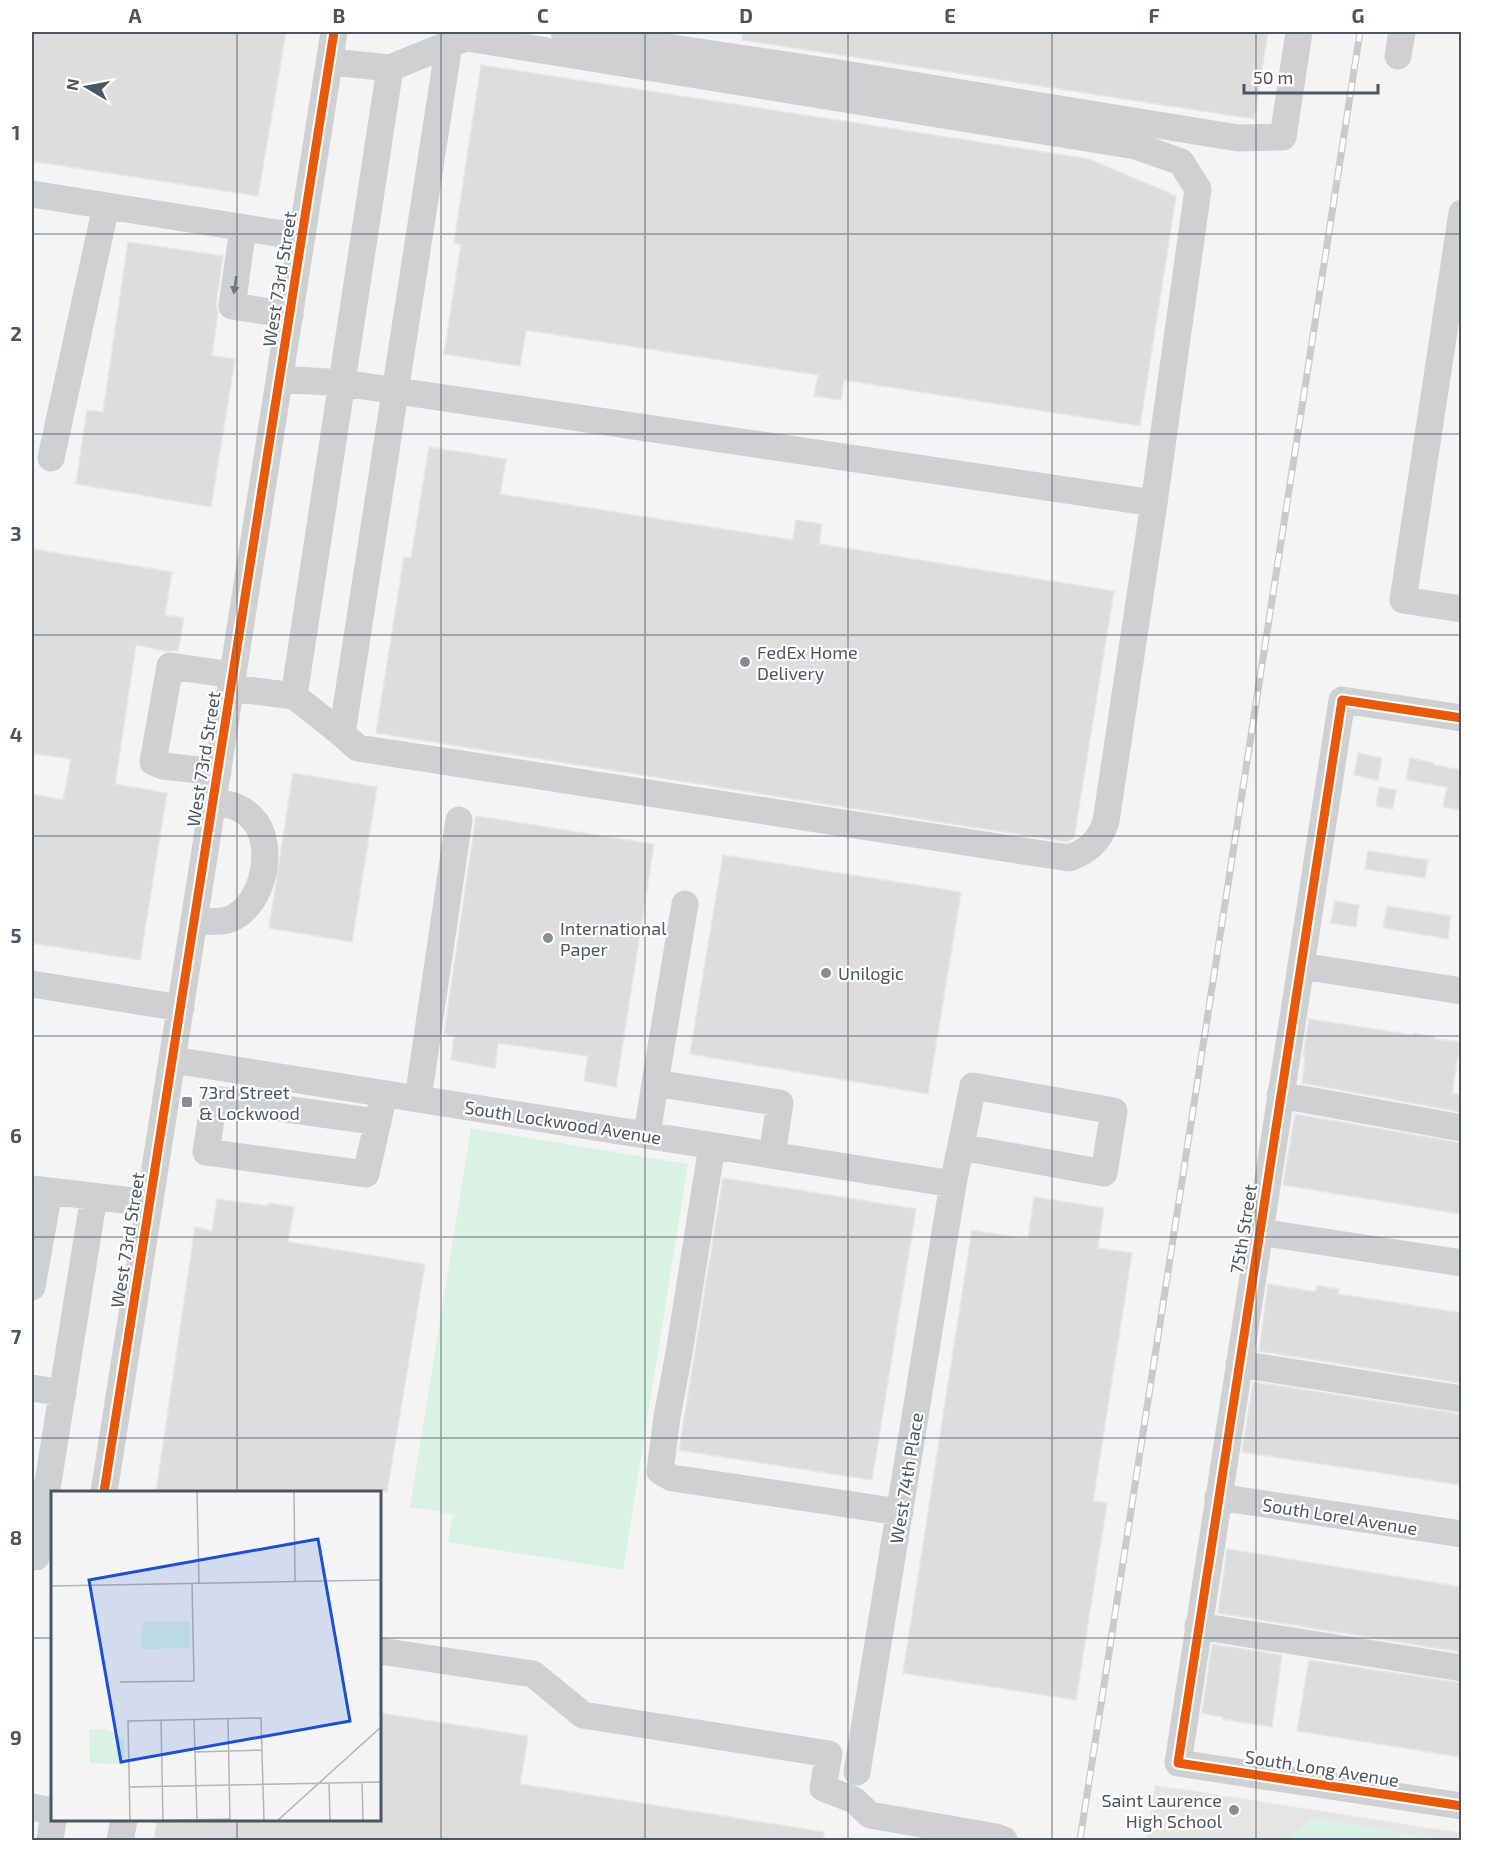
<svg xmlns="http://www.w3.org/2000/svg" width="1493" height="1872" viewBox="0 0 1493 1872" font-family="'Exo 2',sans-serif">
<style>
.education{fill:#e6e5e6}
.green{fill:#d9f2e3}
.building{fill:#ddddde;stroke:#e5e6e7;stroke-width:1.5}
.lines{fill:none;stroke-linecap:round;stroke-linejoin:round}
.minor{stroke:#ced0d2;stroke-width:27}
.rail-casing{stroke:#c9cacc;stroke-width:7}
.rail{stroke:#fff;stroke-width:4.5;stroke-dasharray:14;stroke-linecap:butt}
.cycleway-casing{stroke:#fff;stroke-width:13}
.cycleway{stroke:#e8590c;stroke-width:9}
.oneway{fill:#727b83}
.grid{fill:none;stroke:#4a5661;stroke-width:1.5;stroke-opacity:0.55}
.poi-dot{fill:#868d94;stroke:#fff;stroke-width:2}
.labels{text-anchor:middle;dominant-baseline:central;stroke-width:4.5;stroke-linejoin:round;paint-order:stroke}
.street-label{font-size:18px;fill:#4a5661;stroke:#fff}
.poi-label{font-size:18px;fill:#4a5661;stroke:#fff;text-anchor:start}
.inset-road{fill:none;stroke:#b0b5b9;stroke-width:1.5}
.view{fill:#1d4ed8;fill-opacity:0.15;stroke:#1d4ed8;stroke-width:3}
.inset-edge{fill:none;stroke:#4a5661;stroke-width:3}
.neatline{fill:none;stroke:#4a5661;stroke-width:2}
.grid-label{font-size:20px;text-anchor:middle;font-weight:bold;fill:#4a5661}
</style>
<rect width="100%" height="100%" fill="#f4f4f4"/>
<path class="education" d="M1155 1785 1462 1833 1461 1840H1146Z"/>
<path class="green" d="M471 1128 688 1164 623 1570 448 1542 453 1514 410 1507Z
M1313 1818 1447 1840H1284Z"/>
<path class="building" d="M32 32H286L258 196 32 161Z
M743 32H1268L1254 119 742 40Z
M481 65 1089 159 1176 196 1140 426 844 380 841 400 814 396 818 375 526 330 520 366 444 354 461 244 454 243Z
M128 242 223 256 216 304 218 312 212 356 235 359 211 507 76 484 87 410 103 412Z
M429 447 506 459 500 494 793 540 796 520 822 524 819 544 1114 591 1074 838 1067 842 376 733 404 557 411 558Z
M32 549 172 572 165 615 184 618 178 651H166L136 645 115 784 167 793 140 960 32 943V794L63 800 71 759 32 753Z
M1358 753 1382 758 1378 780 1354 775Z
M1410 758 1434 763V765L1461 770V810L1443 807 1447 787 1406 780Z
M293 773 377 787 352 942 269 928Z
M1379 787 1396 790 1393 809 1376 806Z
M476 816 654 844 616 1087 584 1081 588 1056 498 1043 495 1068 451 1060 454 1036 444 1034Z
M1368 851 1428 860 1425 878 1365 869Z
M723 855 961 892 928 1094 690 1054Z
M1335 901 1359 905 1356 927 1331 923Z
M1387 906 1451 916 1448 939 1383 928Z
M1309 1019 1413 1035 1414 1033 1435 1037V1039L1460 1042 1452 1094H1461V1112L1302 1083 1305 1057H1303Z
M1295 1114 1461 1143V1214L1283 1185Z
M723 1178 916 1209 872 1480 679 1450Z
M1034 1197 1104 1208 1098 1248 1132 1253 1093 1501 1107 1503 1076 1700 903 1673 972 1230 1028 1239Z
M217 1199 268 1206V1203L294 1207 288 1242 425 1264 387 1492H156L195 1227 212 1231Z
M1268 1284 1316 1292 1317 1286 1339 1289 1338 1294 1461 1313V1383L1259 1351Z
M1253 1382 1461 1414V1485L1242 1452Z
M1227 1549 1461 1587V1652L1218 1613Z
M1212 1644 1282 1655 1272 1727 1223 1719V1717L1202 1713Z
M1309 1660 1461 1683V1757L1297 1731Z
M380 1713 528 1736 520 1784 824 1832V1840H154L157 1820H380Z"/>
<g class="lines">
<path class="minor" d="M564 32 833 72 1238 138 1283 137 1299 32
M1398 56 1402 32
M330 62 390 68 449 44 467 38 1136 146 1181 162 1198 189 1154 503 1106 821C1100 840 1089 851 1069 858L358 748 342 734
M32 194 302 237
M1462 213 1403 600 1462 609
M243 228 232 306 290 315
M280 379 343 383 1154 503
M51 458 106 206
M231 688 294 696 342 734 449 44
M294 696 390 68
M1462 718 1342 700 1178 1763 1462 1806
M218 772 163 766 153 762 170 666 233 675
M195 920C205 921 217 923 227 920 261 910 275 853 257 824 246 808 231 804 213 801
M1301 966 1462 991
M32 984 181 1008
M173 1060 953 1184
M655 1083 685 904
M1280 1095 1462 1128
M418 1099 459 820
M378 1122 214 1099 206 1152 366 1174 384 1094
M647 1135 655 1083 780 1103 772 1155
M712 1146 679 1353 667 1417 660 1471 672 1478 900 1512
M32 1189 150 1203
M1259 1232 1462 1263
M32 1287 49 1191
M1239 1364 1462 1399
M32 1388 63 1393
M104 1492 334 32
M1218 1497 1462 1534
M32 1557H36L94 1196
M1198 1626 1462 1668
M380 1651 533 1674 583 1715 829 1754 823 1788 854 1800 870 1815 996 1837 1004 1840
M857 1772 953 1184 973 1086 1114 1111 1104 1173 961 1147
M32 1807 52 1811
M50 1840 53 1820
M120 1840 124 1820"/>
<defs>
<path id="rail" d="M1080 1840 1360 32"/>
</defs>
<use href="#rail" class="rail-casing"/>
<use href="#rail" class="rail"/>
<defs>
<path id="cycleway" d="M1462 718 1342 700 1178 1763 1462 1806
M104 1492 334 32"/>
</defs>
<use href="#cycleway" class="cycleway-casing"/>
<use href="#cycleway" class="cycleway"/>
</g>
<defs><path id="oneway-solid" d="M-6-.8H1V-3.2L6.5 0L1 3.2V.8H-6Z" transform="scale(1.5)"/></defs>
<use class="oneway" href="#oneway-solid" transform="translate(235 285) rotate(98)"/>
<path class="grid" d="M237 32V1492M441 32V1840M645 32V1840M848 32V1840M1052 32V1840M1256 32V1840M32 234H1462M32 434H1462M32 635H1462M32 836H1462M32 1036H1462M32 1237H1462M32 1438H1462M32 1638H52M380 1638H1462M237 1820V1840"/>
<g class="poi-dot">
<circle cx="745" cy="662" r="6"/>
<circle cx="548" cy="938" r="6"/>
<circle cx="826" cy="973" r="6"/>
<rect x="181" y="1096" width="12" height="12" rx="3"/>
<circle cx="1234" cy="1810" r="6"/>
</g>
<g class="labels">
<g class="street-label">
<text transform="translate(279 279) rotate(-81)">West 73rd Street</text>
<text transform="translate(203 759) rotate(-81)">West 73rd Street</text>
<text transform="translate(563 1122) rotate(9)">South Lockwood Avenue</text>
<text transform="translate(1243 1229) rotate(-81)">75th Street</text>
<text transform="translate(127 1240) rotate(-81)">West 73rd Street</text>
<text transform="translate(906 1478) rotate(-81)">West 74th Place</text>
<text transform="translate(1340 1516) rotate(9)">South Lorel Avenue</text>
<text transform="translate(1322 1768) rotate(9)">South Long Avenue</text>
</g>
<g class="poi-label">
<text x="757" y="652">FedEx Home<tspan x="757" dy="21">Delivery</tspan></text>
<text x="560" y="928">International<tspan x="560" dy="21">Paper</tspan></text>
<text x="838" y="973">Unilogic</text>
<text x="199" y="1092">73rd Street<tspan x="199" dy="21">&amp; Lockwood</tspan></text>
<text x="1222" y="1800" text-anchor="end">Saint Laurence<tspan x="1222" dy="21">High School</tspan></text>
</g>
</g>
<g transform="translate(51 1491)">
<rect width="330" height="330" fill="#f4f4f4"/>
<path d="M139 130V157L89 158 92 131ZM56 238 73 248V273L39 272 38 239Z" fill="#d9f2e3"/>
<path class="inset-road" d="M146 0 148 92M243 0 244 90M0 95 330 89M69 191 143 190 141 92M143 228 146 330M177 228 179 330M110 229 112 330M144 261 211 259M311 291 312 330M278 292 279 330M78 296 330 291M79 330 77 230 210 227 213 330M88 330 179 328M226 330 330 236"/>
<path class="view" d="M267 48 299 230 70 271 38 89Z"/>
<rect width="330" height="330" class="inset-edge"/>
</g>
<rect width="1493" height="1872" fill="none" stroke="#ffffff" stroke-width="66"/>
<g transform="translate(87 87) rotate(280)" stroke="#ffffff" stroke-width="4.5" paint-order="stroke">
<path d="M0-4.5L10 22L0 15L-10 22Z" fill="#4a5661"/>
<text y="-9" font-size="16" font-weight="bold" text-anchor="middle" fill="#4a5661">N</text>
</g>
<path d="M1244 84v9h134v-9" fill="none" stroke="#4a5661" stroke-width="3"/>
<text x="1253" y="84" font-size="18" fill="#4a5661" stroke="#ffffff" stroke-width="4.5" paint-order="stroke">50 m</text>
<rect x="33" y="33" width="1427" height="1806" class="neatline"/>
<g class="grid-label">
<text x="135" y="23">A</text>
<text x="339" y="23">B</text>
<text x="543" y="23">C</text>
<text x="746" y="23">D</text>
<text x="950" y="23">E</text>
<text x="1154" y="23">F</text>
<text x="1358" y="23">G</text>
<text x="16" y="140">1</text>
<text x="16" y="341">2</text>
<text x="16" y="541">3</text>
<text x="16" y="742">4</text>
<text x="16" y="943">5</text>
<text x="16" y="1143">6</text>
<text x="16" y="1344">7</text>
<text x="16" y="1545">8</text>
<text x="16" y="1745">9</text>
</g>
</svg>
